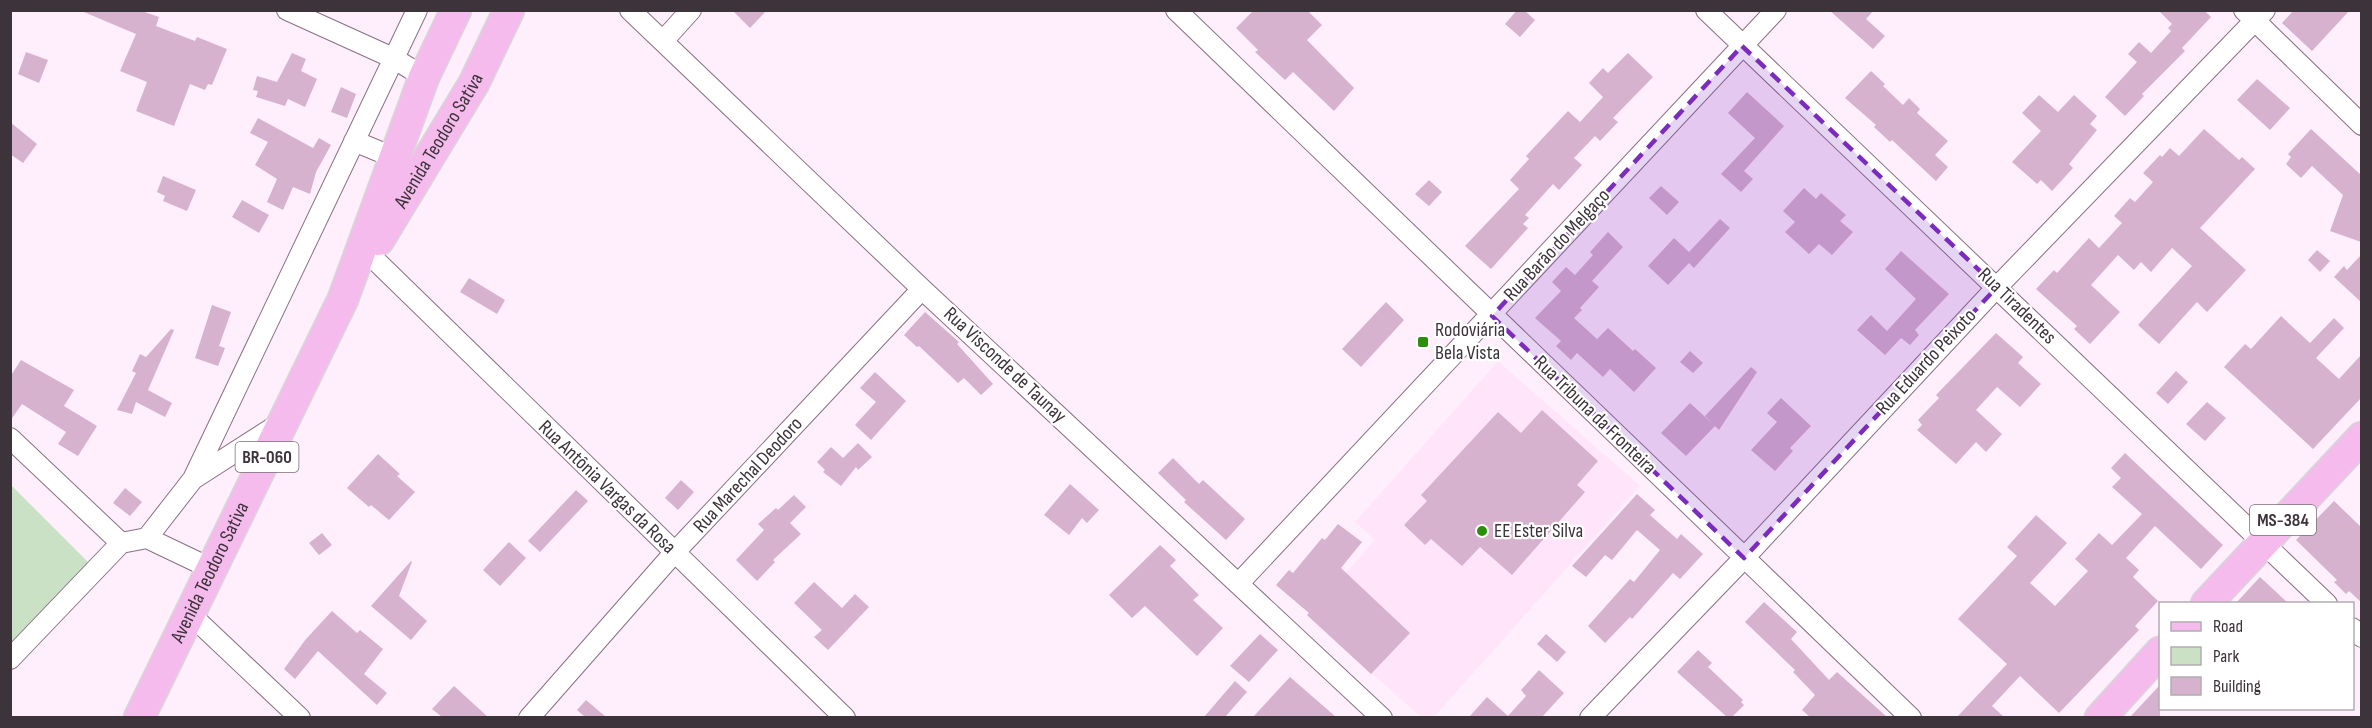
<svg xmlns="http://www.w3.org/2000/svg" width="2372" height="728" viewBox="0 0 2372 728" font-family="'Sofia Sans Condensed',sans-serif">
<style>
.built{fill:#ffe4fa}
.green{fill:#cbe1c6}
.building{fill:#d6b2cf}
.lines{fill:none;stroke-linecap:round;stroke-linejoin:round}
.minor-casing{stroke:#887184;stroke-width:22}
.primary-casing{stroke:#d8d6d8;stroke-width:33}
.minor{stroke:#fff;stroke-width:20}
.primary{stroke:#f5bbed;stroke-width:30}
.marked{fill:#7b2cbf;fill-opacity:0.2;stroke:#7b2cbf;stroke-width:4.5;stroke-dasharray:12 8;stroke-linejoin:round}
.poi-dot{fill:#2b8f0b;stroke:#fff;stroke-width:2}
.labels{text-anchor:middle;dominant-baseline:central;stroke-width:4.5;stroke-linejoin:round;paint-order:stroke}
.shield{fill:#fff;stroke:#777076;stroke-width:1.5}
.shield-label{font-size:18px;font-weight:bold;fill:#3d333b}
.street-label{font-size:20px;fill:#3d333b;stroke:#fff}
.poi-label{font-size:20px;fill:#3d333b;stroke:#fff;text-anchor:start}
</style>
<rect width="100%" height="100%" fill="#ffeffc"/>
<path class="built" d="M1498 361 1640 486 1434 717H1421L1307 616 1375 540 1355 522Z"/>
<path class="green" d="M11 485 88 562 11 643H10Z"/>
<path class="building" d="M79 10H139L159 17 156 26 195 41 197 37 227 49 212 85 208 84 205 90 190 84 174 126 136 111 147 82 120 71 136 34Z
M732 10H767L750 28Z
M1254 10H1307L1322 25 1307 40 1354 88 1334 111 1293 72 1285 80 1255 52 1258 50 1236 28Z
M1517 10H1524L1535 20 1520 37 1505 24Z
M1829 10H1874L1866 19 1885 36 1873 49Z
M2158 10H2204L2211 17 2182 48 2185 51 2142 94 2144 96 2125 116 2105 97 2137 62 2128 54 2139 42 2151 53 2171 31 2168 28 2172 24Z
M2294 10H2350L2312 51 2282 23Z
M26 52 48 60 39 83 18 74Z
M292 53 306 59 301 71 317 79 305 107 288 99 285 106 256 97 258 91 253 90 257 76 277 82Z
M1628 53 1653 77 1613 118 1618 122 1600 141 1595 136 1574 158 1582 165 1559 190 1553 184 1525 215 1529 218 1523 224 1528 228 1491 269 1465 246 1519 189 1510 180 1529 159 1526 156 1568 111 1580 122 1603 97 1589 83 1603 68 1608 73Z
M1871 71 1885 84 1883 86 1903 105 1909 98 1920 109 1917 113 1948 141 1935 155 1948 167 1936 181 1892 140 1890 142 1874 127 1876 125 1845 98Z
M2257 79 2290 108 2270 130 2237 100Z
M341 87 356 94 347 118 331 112Z
M1747 92 1784 126 1744 171 1753 179 1741 192 1721 174 1755 138 1728 113Z
M2039 95 2058 112 2074 95 2097 116 2090 124 2097 130 2069 164 2073 168 2052 191 2041 180 2037 184 2012 162 2041 131 2022 113Z
M258 118 313 148 319 138 331 145 316 172 310 194 293 187 283 210 267 202 277 179 255 165 268 142 250 133Z
M10 122 37 144 23 163 10 154Z
M2204 129 2239 160 2242 157 2255 169 2200 228 2246 270 2207 312 2197 302 2159 344 2138 325 2192 266 2172 248 2151 272 2141 262 2134 270 2118 255 2091 285 2120 312 2090 344 2074 329 2077 326 2036 289 2054 270 2057 273 2089 238 2099 248 2122 223 2114 216 2130 198 2135 202 2153 182 2143 173 2160 155 2162 157 2170 148 2179 156Z
M2311 129 2361 175V242L2330 231 2343 195 2312 166 2301 178 2286 164 2291 157 2288 154Z
M163 176 196 190 187 211 163 201 165 196 157 192Z
M1429 180 1442 192 1429 206 1415 194Z
M1661 186 1679 202 1667 215 1649 198Z
M1804 188 1816 199 1821 193 1846 215 1840 221 1853 232 1832 255 1819 244 1809 254 1785 232 1795 222 1783 211Z
M242 200 269 215 259 233 232 217Z
M1720 219 1730 228 1694 268 1689 263 1668 285 1648 266 1674 238 1689 252Z
M1608 232 1623 247 1592 281 1599 287 1580 308 1582 310 1574 318 1597 339 1608 328 1633 351 1635 349 1656 368 1634 392 1610 369 1603 377 1577 353 1571 360 1556 346 1561 341 1535 318 1561 291 1552 282 1566 267 1575 275 1593 255 1590 252Z
M2317 250 2330 261 2320 272 2308 260Z
M1901 251 1949 294 1915 330 1919 335 1910 345 1901 338 1885 355 1857 330 1871 315 1887 331 1916 299 1885 269Z
M2361 255V302L2334 277 2344 266 2347 270Z
M469 278 505 300 497 314 460 292Z
M1386 302 1404 320 1361 367 1342 349Z
M212 305 231 312 219 346 225 348 218 366 195 358Z
M925 312 959 342 957 344 993 384 981 395 964 378 958 383 919 346 917 347 904 335Z
M2281 316 2310 343 2334 318 2344 328 2316 358 2339 379 2361 355V398L2313 449 2224 367 2245 344 2251 349Z
M171 329 174 330 148 390 172 403 165 417 136 402 132 414 117 410 136 373 132 371 140 354 146 357Z
M1996 333 2023 357 2018 363 2041 384 2020 407 1997 387 1976 410 2002 434 1986 452 1976 442 1956 464 1917 430 1922 425 1918 420 1939 398 1936 395Z
M1690 351 1703 363 1693 373 1680 362Z
M21 360 74 390 64 406 97 426 78 456 58 444 66 432 22 404 10 421V377Z
M1751 367 1757 372 1719 430 1705 416Z
M2176 371 2188 382 2168 404 2156 393Z
M875 372 906 401 871 440 855 425 876 402 860 388Z
M1781 398 1811 426 1790 448 1793 451 1775 471 1751 450 1777 422 1767 413Z
M2207 402 2226 418 2205 441 2186 424Z
M1690 403 1715 426 1686 456 1661 433Z
M1542 410 1598 461 1577 485 1585 492 1512 575 1480 547 1462 566 1431 539 1425 545 1404 525 1427 501 1421 495 1498 412 1521 433Z
M858 443 872 457 858 470 856 467 841 486 823 472 825 470 817 462 831 447 843 458Z
M2125 453 2223 545 2201 569 2155 526 2126 558 2139 570 2133 577 2158 601 2135 626 2139 630 2059 713 2020 676 1992 706 2004 717H1957L2007 664 1958 619 2017 556 2007 547 2036 515 2067 543 2030 583 2055 606 2088 571 2075 559 2099 533 2112 545 2142 514 2112 487 2121 478 2111 468Z
M378 454 400 474 397 476 415 492 389 520 371 505 369 507 347 488Z
M1173 458 1199 484 1203 480 1245 519 1226 540 1184 502 1186 500 1158 473Z
M681 480 694 492 678 510 665 498Z
M1070 484 1099 510 1087 523 1082 518 1069 535 1044 515Z
M125 488 142 502 130 516 113 503Z
M576 490 588 501 540 552 528 541Z
M1637 494 1655 510 1650 515 1677 539 1681 534 1703 554 1680 579 1673 573 1632 619 1630 617 1605 643 1588 626 1630 579 1634 582 1660 550 1637 530 1612 560 1605 555 1586 577 1572 566Z
M794 495 806 507 790 523 801 534 773 560 775 562 757 581 736 560 764 530 758 524 776 508 778 510Z
M2334 501 2361 527V602L2349 591 2346 594 2334 582 2337 580 2296 540Z
M1338 524 1362 542 1341 568 1410 633 1371 674 1307 615 1309 613 1276 585 1289 570 1293 573 1322 538 1325 540Z
M322 533 332 545 319 555 309 543Z
M509 542 526 558 500 586 483 570Z
M1160 545 1176 560 1170 566 1199 595 1193 600 1223 628 1197 656 1145 606 1132 618 1109 595Z
M411 561 412 562 399 596 427 621 411 640 371 606Z
M2260 577 2288 603H2236Z
M814 582 842 608 855 594 869 607 828 650 814 637 822 630 794 603Z
M1764 602 1797 632 1791 639 1829 680 1837 672 1887 717H1810L1802 710 1815 695 1793 672 1795 670 1745 622Z
M332 611 357 633 360 630 383 649 364 674 387 693 377 705 318 651 295 679 284 669 306 639Z
M1260 634 1278 650 1249 682 1230 666Z
M1546 634 1566 652 1557 662 1537 644Z
M1698 650 1712 663 1708 667 1743 700 1741 702 1744 705 1732 717H1727L1677 672Z
M1539 670 1564 693 1542 717H1469L1487 697 1508 716 1526 696 1521 690Z
M1290 677 1336 717H1253Z
M1235 681 1247 692 1225 717H1204Z
M2160 685V717H2130Z
M454 686 488 717H442L432 709Z
M586 700 606 717H585L577 710Z"/>
<g class="lines">
<defs>
<path id="minor" d="M287 10 393 58 424 77
M630 10 922 289 1382 718
M1176 10 1911 718
M1706 10 2327 604
M2244 10 2362 125
M663 41 691 10
M354 141 395 158
M370 255 845 718
M10 438 121 543
M193 479 417 10
M147 538 212 569
M121 543 147 538 193 479 282 422
M1239 583 1776 10
M190 614 300 718
M2352 628 2362 637
M10 659 121 543
M529 718 674 553 922 289
M1590 718 1744 558 1997 287 2265 10"/>
<g id="primary">
<path id="s1" d="M379 240 474 83 509 10"/>
<path d="M2206 604 2362 437"/>
<path id="s2" d="M139 718 343 299 424 77 456 10"/>
<path d="M2100 718 2160 652"/>
</g>
</defs>
<use href="#minor" class="minor-casing"/>
<use href="#primary" class="primary-casing"/>
<use href="#minor" class="minor"/>
<use href="#primary" class="primary"/>
</g>
<path class="marked" d="M1742 46 1997 287 1744 558 1492 316Z"/>
<g class="poi-dot">
<rect x="1417" y="336" width="12" height="12" rx="3"/>
<circle cx="1482" cy="531" r="6"/>
</g>
<g class="labels">
<g class="shield">
<rect x="235.5" y="442" width="63" height="30" rx="4.5"/>
<rect x="2250" y="505" width="66" height="30" rx="4.5"/>
</g>
<g class="shield-label">
<text x="267" y="457">BR-060</text>
<text x="2283" y="520">MS-384</text>
</g>
<g class="street-label">
<text stroke="none"><textPath href="#s1" startOffset="116">Avenida Teodoro Sativa</textPath></text>
<text transform="translate(1557 245) rotate(-47)">Rua Barão do Melgaço</text>
<text transform="translate(2017 306) rotate(44)">Rua Tiradentes</text>
<text transform="translate(1926 362) rotate(-47)">Rua Eduardo Peixoto</text>
<text transform="translate(1005 365) rotate(43)">Rua Visconde de Taunay</text>
<text transform="translate(1595 415) rotate(44)">Rua Tribuna da Fronteira</text>
<text transform="translate(748 475) rotate(-47)">Rua Marechal Deodoro</text>
<text transform="translate(607 487) rotate(44)">Rua Antônia Vargas da Rosa</text>
<text stroke="none"><textPath href="#s2" startOffset="162">Avenida Teodoro Sativa</textPath></text>
</g>
<g class="poi-label">
<text x="1435" y="330">Rodoviária<tspan x="1435" dy="23">Bela Vista</tspan></text>
<text x="1494" y="531">EE Ester Silva</text>
</g>
</g>
<rect width="2372" height="728" fill="none" stroke="#3d333b" stroke-width="24"/>
<rect x="2159" y="602" width="195" height="108" fill="#ffffff" stroke="#b1adb1" stroke-width="1.5"/>
<rect x="2171" y="622" width="30" height="9" fill="#f5bbed" stroke="#b1adb1" stroke-width="1.5"/>
<text x="2213" y="632" font-size="18" fill="#3d333b">Road</text>
<rect x="2171" y="647" width="30" height="18" fill="#cbe1c6" stroke="#b1adb1" stroke-width="1.5"/>
<text x="2213" y="662" font-size="18" fill="#3d333b">Park</text>
<rect x="2171" y="677" width="30" height="18" fill="#d6b2cf" stroke="#b1adb1" stroke-width="1.5"/>
<text x="2213" y="692" font-size="18" fill="#3d333b">Building</text>
</svg>
